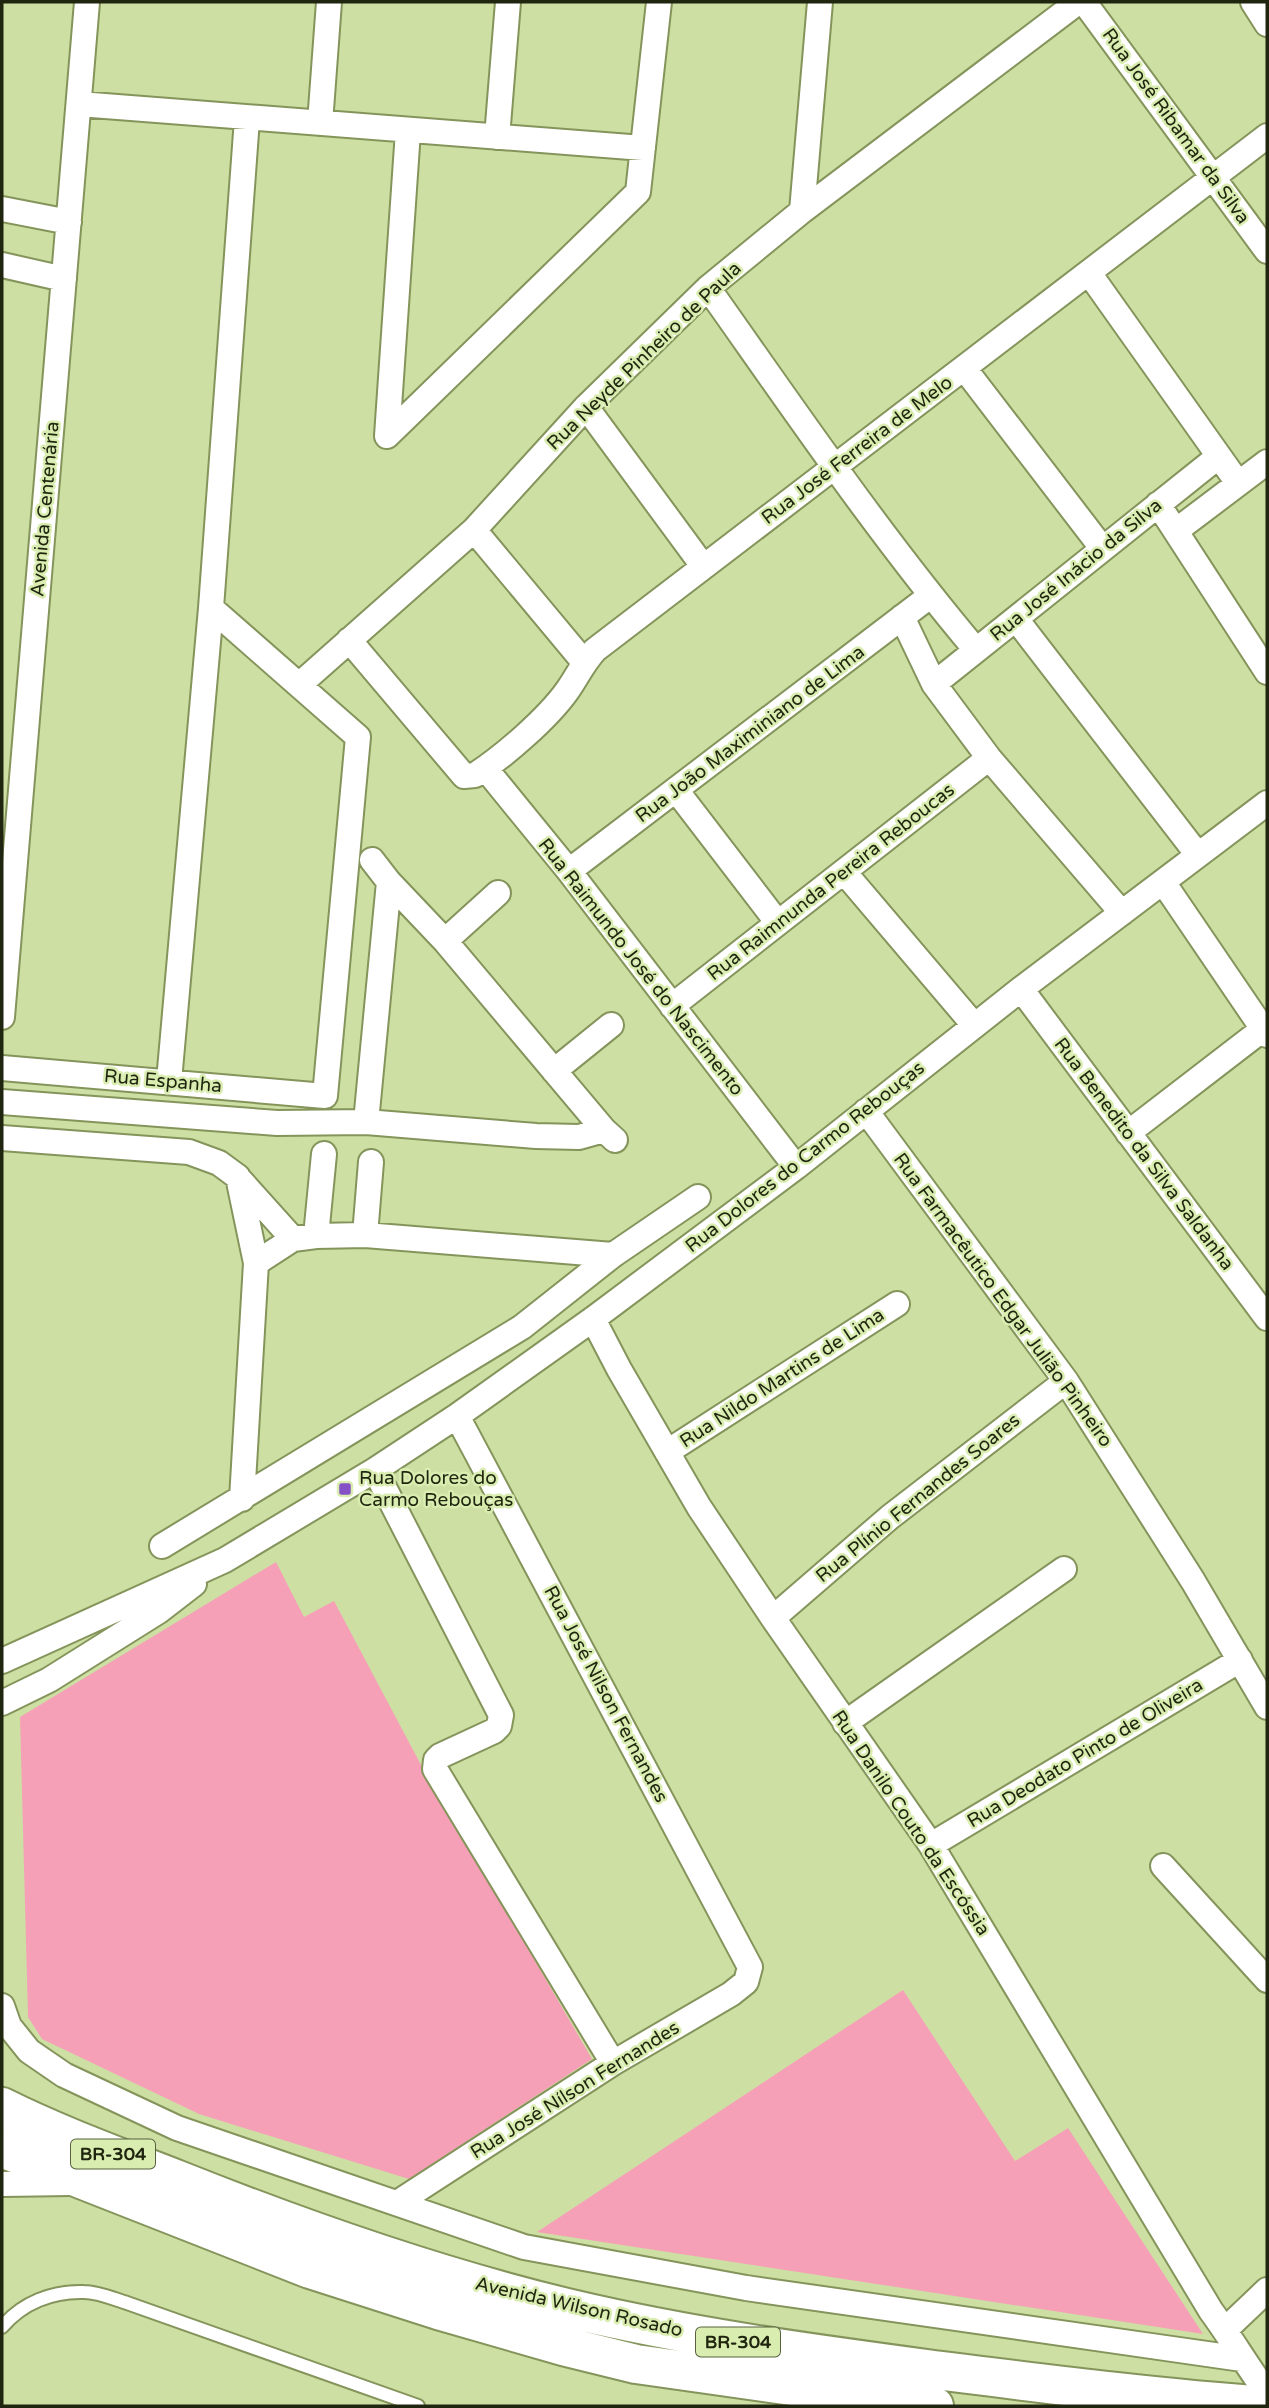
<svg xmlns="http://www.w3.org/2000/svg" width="1269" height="2408" viewBox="0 0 1269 2408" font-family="'Varela Round',sans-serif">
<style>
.green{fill:#f6a0b8}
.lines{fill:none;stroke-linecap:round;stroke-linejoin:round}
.service-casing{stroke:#84945b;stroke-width:16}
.minor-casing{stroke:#84945b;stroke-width:28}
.trunk-casing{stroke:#84945b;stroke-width:42}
.service{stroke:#fff;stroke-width:12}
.minor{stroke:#fff;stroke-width:24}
.trunk{stroke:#fff;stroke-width:38}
.poi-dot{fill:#854fc6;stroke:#daedb0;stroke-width:2.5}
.labels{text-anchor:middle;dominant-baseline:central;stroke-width:5;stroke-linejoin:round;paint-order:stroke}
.shield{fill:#daedb0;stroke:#57613f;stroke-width:2}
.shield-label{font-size:18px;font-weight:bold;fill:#1f250e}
.street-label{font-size:19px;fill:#1f250e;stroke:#daedb0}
.poi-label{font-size:19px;fill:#1f250e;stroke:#daedb0;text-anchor:start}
</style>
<rect width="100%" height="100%" fill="#cddfa3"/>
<path class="green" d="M276 1562 304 1617 334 1601 420 1763 592 2059 409 2179 199 2114 42 2039 28 2017 20 1717Z
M903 1990 1015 2161 1068 2128 1203 2334 537 2232Z"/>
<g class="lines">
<defs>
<path id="service" d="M2 2327C22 2303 52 2291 84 2292 98 2292 114 2299 127 2303L418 2406"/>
<path id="minor" d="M1084 2 1267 251
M1253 2 1267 24
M79 104 643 148
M320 123 329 2
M497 137 508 2
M2 209 69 222
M802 211 820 2
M2 265 64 279
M1089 273 1238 483
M708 288C795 411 879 535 976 650
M964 368 1102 548
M586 407 703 566
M387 436 638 192 659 2
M387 436 408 131
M1158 504 1267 672
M474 530 584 662
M1177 530 1267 462
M902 617 934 684 989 758 1122 913
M1016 619 1198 855
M349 640 464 776 475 775C504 756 547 719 567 691 577 677 583 663 595 650L1267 136
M934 684 1219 456
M299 685 474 530 586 407 708 288 802 211 1078 2
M485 768 569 871 796 1167
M676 790 778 923
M372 860 389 882 445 941 604 1130 615 1140
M569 871 930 596
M844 872 974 1025
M1163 882 1267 1035
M445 941 498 893
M1021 989 1267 1318
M672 1006 989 758
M2 1017 87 2
M2 1068 325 1096 358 737 211 608
M554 1071 611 1025
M169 1081 211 608 247 119
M2 1102 277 1123 366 1122 389 882
M866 1111 1066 1381 1193 1581 1267 1707
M366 1122 536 1136 579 1137 604 1130
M1128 1133 1267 1026
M2 1138 189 1152 219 1163 238 1177 256 1263
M240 1180 293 1239
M365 1235 371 1162
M316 1236 324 1154
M593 1319 619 1369 699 1507 773 1618 931 1845 1211 2311C1231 2338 1247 2366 1267 2393
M667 1452 897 1304
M375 1470 501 1715 499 1726 494 1731 440 1756 436 1760 435 1769 613 2063
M242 1499 256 1263 293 1239 316 1236 365 1235 613 1255
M162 1546 522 1327 613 1255 698 1197
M773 1618 890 1517 1066 1381
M2 1661 225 1560 375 1470 457 1416 593 1319 796 1167 1021 989 1267 803
M2 1703 49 1680 159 1611 194 1584
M845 1723 1064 1569
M931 1845 1240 1660
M1163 1866 1267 1980
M2 2006 9 2026 29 2051 64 2075 177 2128 524 2247 746 2288 1242 2359
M2 2184 71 2183
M397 2203 613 2063 731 1994 746 1982 750 1967 457 1416
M1225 2330 1267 2290"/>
<path id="trunk" d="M2 2107C58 2135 119 2157 178 2180 306 2231 437 2277 571 2309 689 2337 808 2353 927 2369 1040 2383 1154 2398 1267 2406
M2 2148 310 2269 438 2310 563 2346 636 2364 934 2406"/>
</defs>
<use href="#service" class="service-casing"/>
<use href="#minor" class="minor-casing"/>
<use href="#trunk" class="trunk-casing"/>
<use href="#service" class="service"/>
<use href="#minor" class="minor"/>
<use href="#trunk" class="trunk"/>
</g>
<rect class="poi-dot" x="338" y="1482" width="14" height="14" rx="3.5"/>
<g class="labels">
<g class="shield">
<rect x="71" y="2139.5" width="84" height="29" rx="5"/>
<rect x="696" y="2327.5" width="84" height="29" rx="5"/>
</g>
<g class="shield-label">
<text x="113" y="2154">BR-304</text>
<text x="738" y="2342">BR-304</text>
</g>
<g class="street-label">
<text transform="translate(1176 126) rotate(54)">Rua José Ribamar da Silva</text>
<text transform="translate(644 356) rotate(-44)">Rua Neyde Pinheiro de Paula</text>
<text transform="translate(857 450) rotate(-37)">Rua José Ferreira de Melo</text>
<text transform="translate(45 509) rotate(-85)">Avenida Centenária</text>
<text transform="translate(1076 570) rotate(-39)">Rua José Inácio da Silva</text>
<text transform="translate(750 734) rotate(-37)">Rua João Maximiniano de Lima</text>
<text transform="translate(831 882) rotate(-38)">Rua Raimnunda Pereira Reboucas</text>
<text transform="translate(641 967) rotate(52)">Rua Raimundo José do Nascimento</text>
<text transform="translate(163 1081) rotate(5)">Rua Espanha</text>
<text transform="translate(1144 1154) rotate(53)">Rua Benedito da Silva Saldanha</text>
<text transform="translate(805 1157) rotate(-38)">Rua Dolores do Carmo Rebouças</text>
<text transform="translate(1003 1300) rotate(54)">Rua Farmacêutico Edgar Julião Pinheiro</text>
<text transform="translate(782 1378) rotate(-33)">Rua Nildo Martins de Lima</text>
<text transform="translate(918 1498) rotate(-39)">Rua Plínio Fernandes Soares</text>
<text transform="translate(606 1694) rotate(62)">Rua José Nilson Fernandes</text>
<text transform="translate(1085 1753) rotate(-31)">Rua Deodato Pinto de Oliveira</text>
<text transform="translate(911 1823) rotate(56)">Rua Danilo Couto da Escóssia</text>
<text transform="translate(575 2090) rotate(-32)">Rua José Nílson Fernandes</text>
<text transform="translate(579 2307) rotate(13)">Avenida Wilson Rosado</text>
</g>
<g class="poi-label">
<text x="359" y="1478">Rua Dolores do<tspan x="359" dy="22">Carmo Rebouças</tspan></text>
</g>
</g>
<rect width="1269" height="2408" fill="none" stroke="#1f250e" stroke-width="7"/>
</svg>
